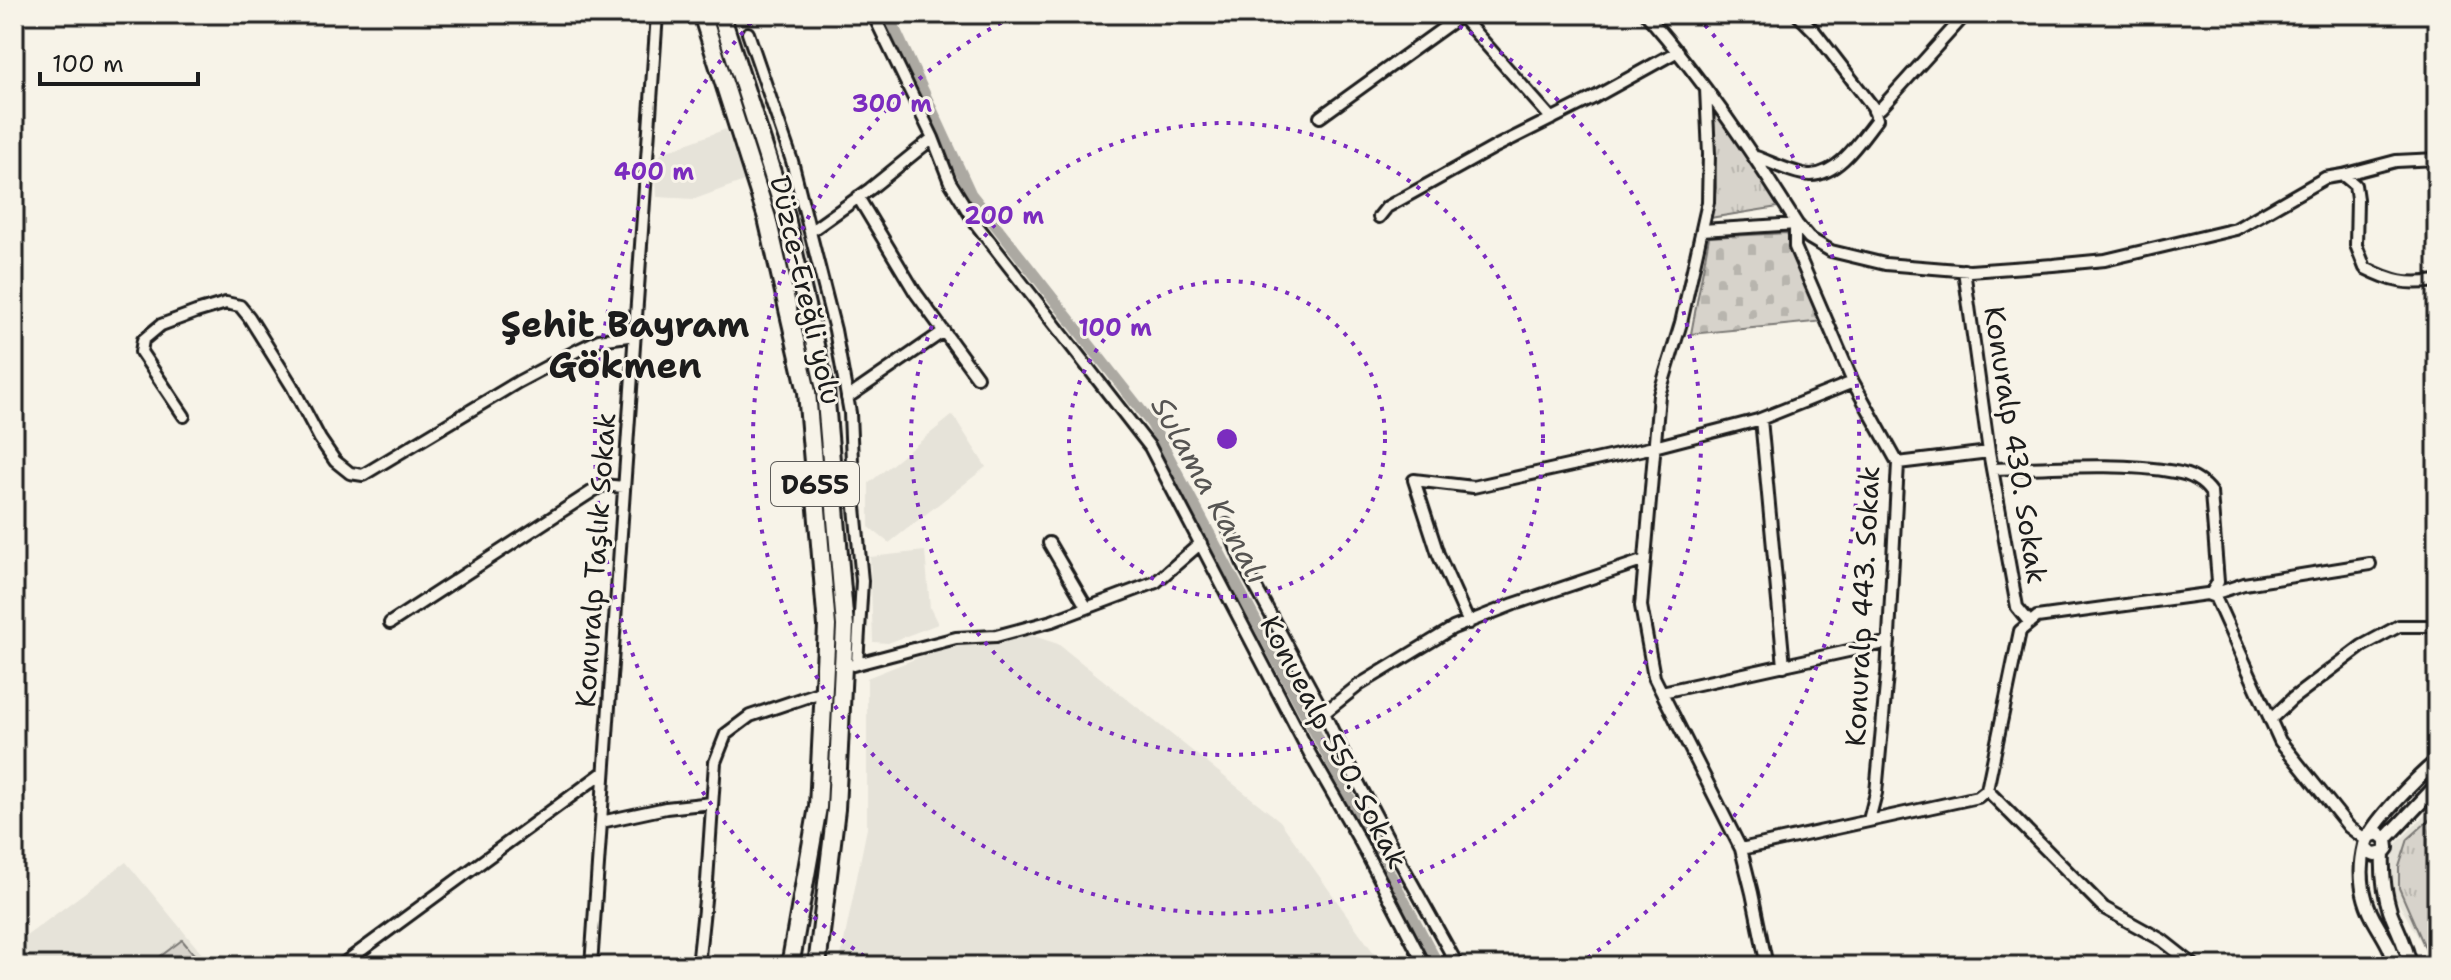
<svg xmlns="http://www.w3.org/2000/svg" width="2451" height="980" viewBox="0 0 2451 980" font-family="'Shantell Sans',sans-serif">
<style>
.built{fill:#e6e3d9}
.grass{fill:url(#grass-tufts);stroke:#7a7874;stroke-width:2}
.cemetery{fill:url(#cemetery-stones);stroke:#7a7874;stroke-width:2}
.pitch{fill:#d7d3cb;stroke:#7a7874;stroke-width:2}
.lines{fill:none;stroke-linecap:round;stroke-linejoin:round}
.canal{stroke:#aca9a2;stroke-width:11}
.minor-casing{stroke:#1c1c1c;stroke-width:16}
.major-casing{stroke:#1c1c1c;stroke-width:18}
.highway-casing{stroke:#1c1c1c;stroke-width:22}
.minor{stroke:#f7f3e8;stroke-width:10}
.major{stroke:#f7f3e8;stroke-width:12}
.highway{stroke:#f7f3e8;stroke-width:16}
.ring{fill:none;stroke:#7b2cbf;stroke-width:4;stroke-dasharray:4 8}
.labels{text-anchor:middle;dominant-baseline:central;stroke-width:6;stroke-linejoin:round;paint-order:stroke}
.shield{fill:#f7f3e8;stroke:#5e5c59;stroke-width:2}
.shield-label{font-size:26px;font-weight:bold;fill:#1c1c1c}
.street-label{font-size:28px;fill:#1c1c1c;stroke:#f7f3e8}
.water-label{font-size:30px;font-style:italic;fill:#565452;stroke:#f7f3e8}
.district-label{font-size:36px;font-weight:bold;fill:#1c1c1c;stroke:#f7f3e8}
.centre{fill:#7b2cbf;stroke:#f7f3e8;stroke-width:4}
.ring-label{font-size:24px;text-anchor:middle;font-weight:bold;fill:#7b2cbf;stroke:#f7f3e8;stroke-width:6;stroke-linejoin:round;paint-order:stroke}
</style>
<defs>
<pattern id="grass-tufts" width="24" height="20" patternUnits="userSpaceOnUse" patternTransform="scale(2)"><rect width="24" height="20" fill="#d7d3cb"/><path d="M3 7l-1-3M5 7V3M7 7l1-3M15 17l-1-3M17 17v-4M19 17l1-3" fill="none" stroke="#b8b5ae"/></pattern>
<pattern id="cemetery-stones" width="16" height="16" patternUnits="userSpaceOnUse" patternTransform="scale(2)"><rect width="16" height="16" fill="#d7d3cb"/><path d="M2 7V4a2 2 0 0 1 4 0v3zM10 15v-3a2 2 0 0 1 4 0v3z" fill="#b8b5ae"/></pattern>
</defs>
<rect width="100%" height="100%" fill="#f7f3e8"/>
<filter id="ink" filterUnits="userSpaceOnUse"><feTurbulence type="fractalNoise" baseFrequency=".0125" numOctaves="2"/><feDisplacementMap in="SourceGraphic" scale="16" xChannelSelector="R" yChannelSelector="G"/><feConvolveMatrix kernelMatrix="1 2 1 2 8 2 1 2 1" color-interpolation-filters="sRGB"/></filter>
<g filter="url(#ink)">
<path class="built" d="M726 129 744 181 695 199 657 197 655 162 662 153Z
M953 415 986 467 889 543 869 527V483Z
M925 551 930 608 938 624 888 643 873 642 870 557Z
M1000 625 1058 644 1280 821 1383 966H839L867 828V678Z
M2437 803V966H2431L2421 942 2376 864Z
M126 862 212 966H14V945Z"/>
<path class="grass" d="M1716 113 1744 147 1778 207 1710 218 1716 188 1713 123Z
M2437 813V966H2433L2399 888V867L2408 839Z"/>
<path class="cemetery" d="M1787 233 1825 321 1691 334 1709 237Z"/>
<path class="pitch" d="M182 940 204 966H163L157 959Z"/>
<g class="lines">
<path class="canal" d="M888 14 971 194 1151 423 1439 966"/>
<defs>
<path id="minor" d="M873 14 933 138 950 182 976 224 1150 447 1310 754 1361 843 1425 966
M1459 14 1552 119
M1646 14C1704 81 1750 149 1797 224L1809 238 1831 251 1885 264 1970 271 2053 265 2105 260 2236 229 2325 178 2343 175 2355 185 2357 199 2356 245 2365 268C2393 282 2406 285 2437 281
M748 33 792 161 835 330 850 413 853 486 862 581 857 664
M1706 89 1709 154 1708 202 1681 323 1659 395 1641 606 1654 677 1741 849 1752 893 1767 966
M1874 111 1881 108 1966 14
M1320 117 1463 14
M1756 157C1770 162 1796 175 1811 175 1840 174 1861 139 1877 119L1873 107 1815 32 1797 14
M2343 175 2396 161 2437 159
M858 197 915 292 977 377
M1379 217 1387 207 1497 146 1595 97 1678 51
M1795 225V247L1853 382 1898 463 1887 674 1876 793 1869 820
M1702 230 1797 224
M811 231 870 189 933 138
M1964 270 1989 452 2017 607 2030 623
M847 398 944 331
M184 416 141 352 143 340 161 325 196 312 226 303 240 306 249 317 292 386 320 439 335 461 350 473 363 475 518 382 580 349 599 340 635 335
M1761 419 1784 666
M1898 463 1989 452
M1993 469C2049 468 2119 462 2175 472 2189 474 2203 481 2211 493L2218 582 2210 595
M1227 525 1242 562 1324 713 1349 765 1402 865 1458 966
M1049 543 1087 608
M2210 595 2244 584 2370 564
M390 623 602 485 624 487
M1469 623 1438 554 1414 480 1473 487 1654 447 1758 420 1853 382
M853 665 956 638 996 636 1052 621 1156 582 1201 543
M1662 692 1889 642
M1324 713 1359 685 1453 628 1514 604 1645 560
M2270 720 2292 699 2362 646 2399 626H2437
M1987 790 2104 908 2162 940 2195 966
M601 822 666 808 712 803
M1741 849 1978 797 1987 790 2020 631 2037 617 2207 594 2215 597 2280 741 2349 827 2366 840
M340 966 604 772
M591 966 657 14
M698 966 707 881 715 762 726 734 750 716 824 691"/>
<path id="major" d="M2369 836 2378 833 2386 839 2387 848 2383 853 2375 855 2368 852 2365 845C2370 824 2419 776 2437 761
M2386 839 2437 785
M2365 845C2358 873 2361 899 2377 925 2385 939 2393 950 2395 966
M2383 853C2382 873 2384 892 2390 911 2397 930 2407 946 2410 966"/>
<path id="highway" d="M702 14 767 218 807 392 827 626 818 807 790 966
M721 14 785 213 825 389 845 626 836 809 817 966"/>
</defs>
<use href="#minor" class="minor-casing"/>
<use href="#major" class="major-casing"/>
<use href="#highway" class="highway-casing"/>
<use href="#minor" class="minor"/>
<use href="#major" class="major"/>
<use href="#highway" class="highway"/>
</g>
</g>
<g class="ring">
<circle cx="1227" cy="439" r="158"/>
<circle cx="1227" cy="439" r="316"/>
<path d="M1438 15A474 474 0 1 1 1016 15"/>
<path d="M874 963A632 632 0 0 1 757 16M1697 16A632 632 0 0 1 1580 963"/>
</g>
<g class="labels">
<rect class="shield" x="771" y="462" width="88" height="44" rx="6"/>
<g class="shield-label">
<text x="815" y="484">D655</text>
</g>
<g class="street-label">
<text transform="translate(806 290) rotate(77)">Düzce-Ereğli yolu</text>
<text transform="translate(2016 445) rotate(81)">Konuralp 430. Sokak</text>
<text transform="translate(595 560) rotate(-86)">Konuralp Taşlık Sokak</text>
<text transform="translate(1862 606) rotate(-87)">Konuralp 443. Sokak</text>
<text transform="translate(1334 742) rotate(62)">Konuealp 550. Sokak</text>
</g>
<g class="water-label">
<text transform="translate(1210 490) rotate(61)">Sulama Kanalı</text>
</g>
<g class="district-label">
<text x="625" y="324">Şehit Bayram<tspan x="625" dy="41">Gökmen</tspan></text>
</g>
</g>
<circle cx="1227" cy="439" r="12" class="centre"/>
<g class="ring-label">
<text x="892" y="112">300 m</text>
<text x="654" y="180">400 m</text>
<text x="1004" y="224">200 m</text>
<text x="1115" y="336">100 m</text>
</g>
<rect width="2451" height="980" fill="none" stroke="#f7f3e8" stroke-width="48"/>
<rect x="24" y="24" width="2403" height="932" fill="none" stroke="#1c1c1c" stroke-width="3" filter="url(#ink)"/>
<path d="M40 72v12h158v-12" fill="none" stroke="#1c1c1c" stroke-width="4"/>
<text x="52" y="72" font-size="24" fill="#1c1c1c" stroke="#f7f3e8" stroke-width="6" paint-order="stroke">100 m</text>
</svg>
